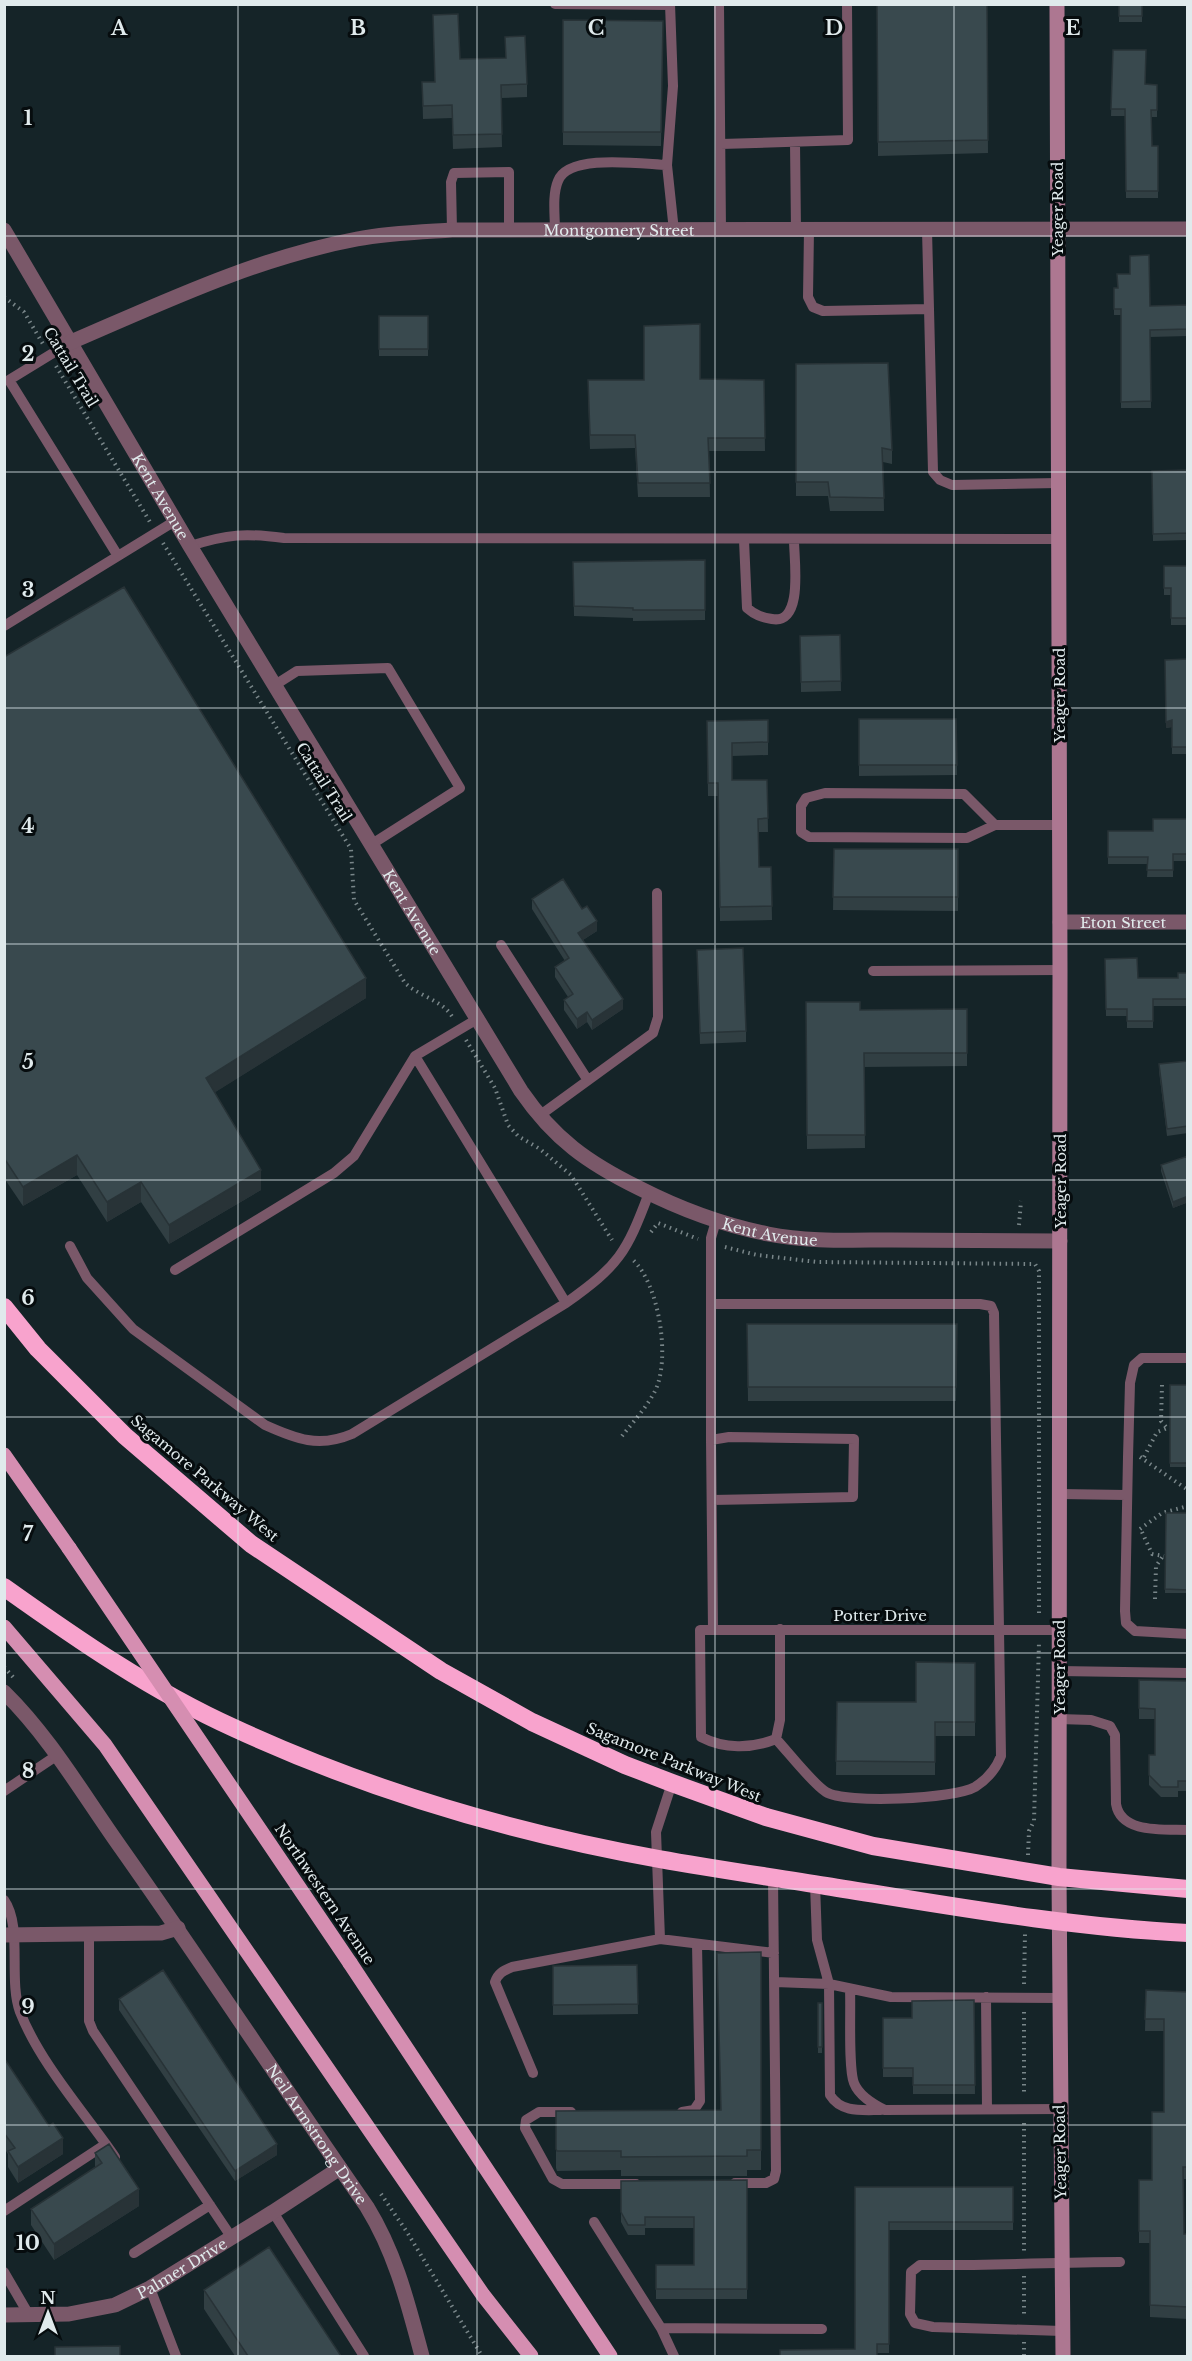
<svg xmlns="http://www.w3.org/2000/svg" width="1192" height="2361" viewBox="0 0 1192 2361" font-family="'Libre Baskerville',serif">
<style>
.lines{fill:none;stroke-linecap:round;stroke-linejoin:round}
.path{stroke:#798689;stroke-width:4;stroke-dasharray:1.5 4.5;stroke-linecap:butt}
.lane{stroke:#7a5869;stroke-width:10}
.street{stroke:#7a5869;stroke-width:15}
.secondary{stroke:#ad7791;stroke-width:15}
.primary{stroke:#d58eb1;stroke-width:15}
.highway{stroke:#f8a3cd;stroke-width:18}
.primary-bridge{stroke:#d58eb1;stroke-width:15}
.wall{fill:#313f43}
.shaded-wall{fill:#283337}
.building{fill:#39494e;stroke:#283337;stroke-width:1.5}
.grid{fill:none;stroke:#e0eaec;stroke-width:1.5;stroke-opacity:0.55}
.labels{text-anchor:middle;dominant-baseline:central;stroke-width:6;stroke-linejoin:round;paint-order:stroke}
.street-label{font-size:15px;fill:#e0eaec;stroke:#060c0e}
.grid-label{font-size:20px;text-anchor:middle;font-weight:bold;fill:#e0eaec;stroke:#060c0e;stroke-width:6;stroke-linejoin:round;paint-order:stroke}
</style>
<rect width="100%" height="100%" fill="#152428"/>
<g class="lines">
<path class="path" d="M4 297 24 312 43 344
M56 366 150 522
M163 543 351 849 354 900 405 983C420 997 443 1000 453 1018
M466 1040 495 1088 508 1125 518 1136 540 1149 571 1175 612 1240
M1019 1225 1021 1201
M651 1232 658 1223 698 1239
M725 1247 757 1255 817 1262 1035 1264 1039 1271V1616
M1162 1385 1161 1421 1166 1427
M622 1436C633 1422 647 1407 655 1391 671 1359 659 1284 633 1260
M1140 1457 1188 1490
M1144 1457 1157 1432 1170 1427
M1140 1529 1162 1513 1188 1506
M1142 1532 1152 1554 1164 1556
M1155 1599 1156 1566 1163 1556
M4 1667 13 1677
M1028 1855 1029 1831 1034 1821 1039 1642
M1024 1984 1025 1934
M1024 2012V2095
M1024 2123V2251
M381 2194 407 2232 482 2356
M1024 2276V2317
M1024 2342V2356"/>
<path class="lane" d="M555 4 670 5
M719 4 721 231
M795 143 796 231
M721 144 848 140 847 4
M667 165 673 86 670 4
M452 230 451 182 454 173 509 172V230
M809 230 808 297 813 307 823 311 929 309 933 472 940 480 952 485 1058 483
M927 230 929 309
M555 231C555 216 552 195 558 181 568 153 642 164 667 165L674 231
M71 342 9 380 118 556 175 521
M744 540 747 608C755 615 761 617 772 619 804 625 794 560 794 540
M190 546C228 534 245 533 284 538L1059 539
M4 626 118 556
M275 685 297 671 388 668 460 788 372 844
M995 825 964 794 825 793 806 798 801 806V832L809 837 967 838 995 825H1058
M501 945 587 1079
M873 971 1060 970
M479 1018 415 1056 566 1303C619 1265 626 1254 649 1193
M539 1116 653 1033 658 1017 657 893
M70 1246 87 1278 133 1329 265 1425C296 1439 319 1448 352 1434L566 1303
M175 1270 334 1173 354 1156 415 1056
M712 1304H980L991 1306 994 1313 1001 1756C996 1769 986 1780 975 1787 955 1799 845 1804 826 1792 812 1783 789 1753 776 1739
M1188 1358H1142L1134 1365 1130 1383 1128 1457 1125 1611 1126 1623 1135 1631 1188 1634
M711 1440 713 1630
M1060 1494 1126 1495
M712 1500 853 1497 854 1439 729 1437 711 1440V1238L716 1221
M780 1629V1720L776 1739C751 1749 724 1749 701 1737L700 1630H1059
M1059 1671 1188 1673
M1059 1719 1091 1720 1110 1726 1115 1735 1116 1804C1121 1834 1164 1829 1188 1830
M4 1791 56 1756
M815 1884 817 1940 829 1984 891 1997 1059 1998
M4 1900C23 1927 8 1979 20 2012 40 2063 84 2112 115 2157
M89 1934V2021L93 2031 232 2238
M660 1939 656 1832 672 1783
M775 1982 829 1984 830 2095C841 2113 862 2110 881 2110
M850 1990C851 2010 848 2068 854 2083 859 2096 873 2104 885 2110L1060 2109
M986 1997 987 2109
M533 2073 495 1982C498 1973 503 1971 512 1967L660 1939 774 1953
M571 2112H539L526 2120 525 2128 553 2179 562 2184H636
M682 2112 694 2110 700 2101 697 1944
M735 2183H766L774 2179 776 2171 773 1877
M4 2211 106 2144
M273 2212 364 2356
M594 2222 661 2328 674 2356
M134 2253 210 2205
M4 2272 29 2315
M150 2288 176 2356
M661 2328 822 2329
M1062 2331 933 2327 915 2323 910 2314 911 2272 920 2265C987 2266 1053 2262 1120 2262"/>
<g class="street">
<path id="s1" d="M4 230 190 546 521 1091C554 1139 588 1163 639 1188 680 1209 723 1225 768 1234 808 1242 850 1240 891 1240 947 1240 1004 1241 1060 1241"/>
<path id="s2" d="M71 342C164 302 256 258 357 239 388 233 421 232 452 230L1188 229"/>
<path id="s3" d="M1060 922H1188"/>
<path id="s4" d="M4 1692C50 1737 84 1796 121 1848 205 1967 284 2088 367 2207 396 2254 408 2304 422 2356"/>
<path d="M4 1935 161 1933 178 1928"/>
<path id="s5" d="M4 2315 69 2314 115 2305 150 2288 273 2212 340 2168"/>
</g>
<path class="secondary" d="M1057 4 1060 970 1059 1877 1063 2356"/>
<path class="primary" d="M4 1455 69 1548
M4 1627 105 1745 483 2295 531 2356
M350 1963 610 2356"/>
<path class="highway" d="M4 1307 38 1349 125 1436 251 1544 441 1671 532 1722 625 1765 672 1783 766 1817 873 1846 1059 1877 1188 1889
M4 1587C77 1639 152 1691 234 1728 368 1790 514 1833 659 1859 715 1869 771 1877 826 1886 946 1905 1066 1927 1188 1933"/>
<path class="primary-bridge" d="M69 1548 350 1963"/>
</g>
<path class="wall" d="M877 4H987L988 153 878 156Z
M1119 4H1142V22H1119Z
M563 20 663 21 661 146 563 145Z
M1113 50 1146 84 1157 85V117H1151L1152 146H1158V198H1126L1125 116H1111Z
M460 59 527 84V97L501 98 502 147 453 149 452 118 423 119 422 82H434Z
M1114 288 1150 306 1188 305V336L1150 337 1151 408H1121V315H1114Z
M379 316H428V356H379Z
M796 364 892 450V464L883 462 884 511H830L828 496H796Z
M700 379 764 380 765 451H709L710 497H638L635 448 590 449 588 394Z
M1152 471 1188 502V540L1153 541Z
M705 560V620L633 621V618L574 616 573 562Z
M1164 566H1188V625H1171V595H1164Z
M840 635 841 691 801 692 800 636Z
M4 657 366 998 215 1092 261 1190 169 1244 141 1202 107 1222 77 1175 23 1206 4 1178Z
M1188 659V754H1172V727L1166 728 1165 660Z
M859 719H956L957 775 859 776Z
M768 720V755L732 756V780H767L768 832H758L759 867H771L772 920 720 921 718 796H708L707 721Z
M1188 819V861H1173V877H1147L1148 864H1108V831H1153Z
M834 849H958V911L833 910Z
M532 899 597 931 583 940 623 1009 592 1030 587 1022 577 1029 564 1010V1000L568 997 555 977V967L565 961 532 909Z
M1105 959 1138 978H1178L1188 973V1006H1153V1028H1127V1016H1106Z
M697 960 746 1031V1042L700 1044Z
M806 1002 860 1010 967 1009V1066L864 1067 865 1148 807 1149Z
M1188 1061V1133L1167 1136 1159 1071V1064Z
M1188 1156V1206L1186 1203 1173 1208 1161 1171V1165Z
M747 1324H957L956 1401H748Z
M1170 1385H1188V1467H1170Z
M1166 1513H1188V1593H1165Z
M975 1663V1736H935V1775H836L837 1702H916Z
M1139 1680 1188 1681V1791H1178V1797H1161L1149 1785V1755H1155V1719H1139Z
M761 1952V2170H747V2176H621V2170L557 2171 556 2168V2111L720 2110Z
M637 1965 638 2014 553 2015V1966Z
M1146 1990 1188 1992V2179H1183L1184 2234H1188V2319L1150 2317V2243H1139V2180H1152L1164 2112V2031H1145Z
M119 1999 277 2155 235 2181 119 2010Z
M974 2000 975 2094H913V2077H883V2018H912Z
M818 2003H822V2053H818Z
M4 2058 63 2154 18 2183 8 2167V2154L4 2148Z
M95 2153 139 2206 54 2260 31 2225V2209L95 2168Z
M747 2180V2299H656V2265H694V2228H645V2235H628L621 2222V2181Z
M855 2187H1013V2230H889V2353H877L855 2349Z
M204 2290 341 2356H235L204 2309Z"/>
<path class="shaded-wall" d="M1172 720V727L1166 728V722Z
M597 921V931L578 943V933Z
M366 978V998L206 1098V1078Z
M623 999V1009L592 1030V1020Z
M587 1012V1022L577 1029V1019Z
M77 1155V1175L23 1206V1187Z
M261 1170V1190L169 1244V1225Z
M141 1182V1202L107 1222V1202Z
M1186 1197V1203L1173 1208V1202Z
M63 2138V2154L18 2183V2167Z
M277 2144V2155L235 2181V2171Z
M139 2189V2206L54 2260V2244Z"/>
<path class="building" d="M877 4H987L988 140 878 142Z
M1119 4H1142V16H1119Z
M458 14 460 59 506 58 505 37 525 36 527 84 501 85 502 134 453 135 452 105 423 106 422 82H435L433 15Z
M563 20 663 21 661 132H563Z
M1113 50H1146L1145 84 1157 85V110H1151L1152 146H1158V191H1126L1125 109H1111Z
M1149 255 1150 306 1188 305V329L1150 330 1151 401 1121 402V309H1114V288H1118L1117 274H1130V256Z
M379 316H428V349H379Z
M700 324V379L764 380 765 438H708L710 483H638L635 435H590L588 380H644V326Z
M888 363 892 450 882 448 884 498 830 497 828 482H796V364Z
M1187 470 1188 533 1153 534 1152 471Z
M705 560V610H633V608L574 606 573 562Z
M1164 566H1188V618H1171V588H1164Z
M124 587 366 978 206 1078 261 1170 169 1225 141 1182 107 1202 77 1155 23 1187 4 1158V657Z
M840 635 841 681 801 682 800 636Z
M1188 659V747H1172V720L1166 722 1165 660Z
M859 719H956L957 765H859Z
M768 720V742L732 743V780H767L768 818 758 819 759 867H771L772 906 720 907 718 783H708L707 721Z
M1153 819H1188V854H1173V870H1147L1148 857H1108V831H1153Z
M834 849H958V897H833Z
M563 879 582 909 587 906 597 921 578 933 623 999 592 1020 587 1012 577 1019 564 1000 573 994 555 967 569 958 532 899Z
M743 948 746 1031 700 1033 697 950Z
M1137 958 1138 978H1178V973H1188V999H1153V1021H1127V1009H1106L1105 959Z
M806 1002H860V1010L967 1009V1053H864L865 1135H807Z
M1188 1061V1126L1167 1129 1159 1064Z
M1188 1156V1200L1186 1197 1173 1202 1161 1165Z
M747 1324H957L956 1387H748Z
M1170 1385H1188V1463H1170Z
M1166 1513H1188V1590L1165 1589Z
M916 1662 975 1663V1722H935V1762L836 1761 837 1702H916Z
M1139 1680 1188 1681V1781H1178V1787H1161L1149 1775V1755H1155V1709L1139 1708Z
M761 1952V2150H747V2156L621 2157V2151H557L556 2149V2111L721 2110 717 1953Z
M637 1965 638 2004 553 2005V1966Z
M163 1970 277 2144 235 2171 119 1999Z
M1146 1990 1188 1992V2167H1183L1184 2234H1188V2307L1150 2305V2231H1139V2180H1152V2112H1164V2019H1145Z
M974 2000 975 2085H913V2068H883V2018H912V2001Z
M818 2003H822V2047H818Z
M4 2058 49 2126 53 2123 63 2138 18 2167 8 2151 15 2148 4 2133Z
M109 2144 139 2189 54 2244 31 2209 102 2163 95 2153Z
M747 2180V2289H656V2265H694V2217H645V2225H628L621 2212V2181Z
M855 2187H1013V2222H889V2344H877V2356H780V2350L855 2349Z
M269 2247 341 2356H248L204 2290Z
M120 2346V2356H55V2347Z"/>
<path class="grid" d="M238 4V2356M477 4V2356M715 4V2356M954 4V2356M4 236H1188M4 472H1188M4 708H1188M4 944H1188M4 1180H1188M4 1417H1188M4 1653H1188M4 1889H1188M4 2125H1188"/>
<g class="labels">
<g class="street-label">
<text transform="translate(1057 209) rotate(-90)">Yeager Road</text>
<text stroke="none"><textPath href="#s2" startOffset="567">Montgomery Street</textPath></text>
<text transform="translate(71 367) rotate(59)">Cattail Trail</text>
<text stroke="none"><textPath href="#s1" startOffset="309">Kent Avenue</textPath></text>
<text transform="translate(1059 695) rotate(-90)">Yeager Road</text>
<text transform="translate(324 782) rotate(58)">Cattail Trail</text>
<text stroke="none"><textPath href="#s1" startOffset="795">Kent Avenue</textPath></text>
<text stroke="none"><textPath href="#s3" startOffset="63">Eton Street</textPath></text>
<text transform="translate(1060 1181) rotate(-90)">Yeager Road</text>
<text stroke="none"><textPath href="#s1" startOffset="1298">Kent Avenue</textPath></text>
<text transform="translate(205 1478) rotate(40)">Sagamore Parkway West</text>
<text x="880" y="1615">Potter Drive</text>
<text transform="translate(1059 1667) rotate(-90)">Yeager Road</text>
<text transform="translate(674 1762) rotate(22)">Sagamore Parkway West</text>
<text transform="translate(325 1894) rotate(56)">Northwestern Avenue</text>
<text stroke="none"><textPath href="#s4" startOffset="542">Neil Armstrong Drive</textPath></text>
<text transform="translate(1060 2152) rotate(-91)">Yeager Road</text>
<text stroke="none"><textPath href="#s5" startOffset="188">Palmer Drive</textPath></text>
</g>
</g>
<g class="grid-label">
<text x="119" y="35">A</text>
<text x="358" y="35">B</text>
<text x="596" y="35">C</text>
<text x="834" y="35">D</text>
<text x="1073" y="35">E</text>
<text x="28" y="125">1</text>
<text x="28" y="361">2</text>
<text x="28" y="597">3</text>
<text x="28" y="833">4</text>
<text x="28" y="1069">5</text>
<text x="28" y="1305">6</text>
<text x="28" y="1541">7</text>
<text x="28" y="1778">8</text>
<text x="28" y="2014">9</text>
<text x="28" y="2250">10</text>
</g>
<rect width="1192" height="2361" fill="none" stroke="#e0eaec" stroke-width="12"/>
<g transform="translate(48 2313)" stroke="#060c0e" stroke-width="4.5" paint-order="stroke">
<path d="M0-4.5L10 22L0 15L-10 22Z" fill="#e0eaec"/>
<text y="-9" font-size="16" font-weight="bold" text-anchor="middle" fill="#e0eaec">N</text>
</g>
</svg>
